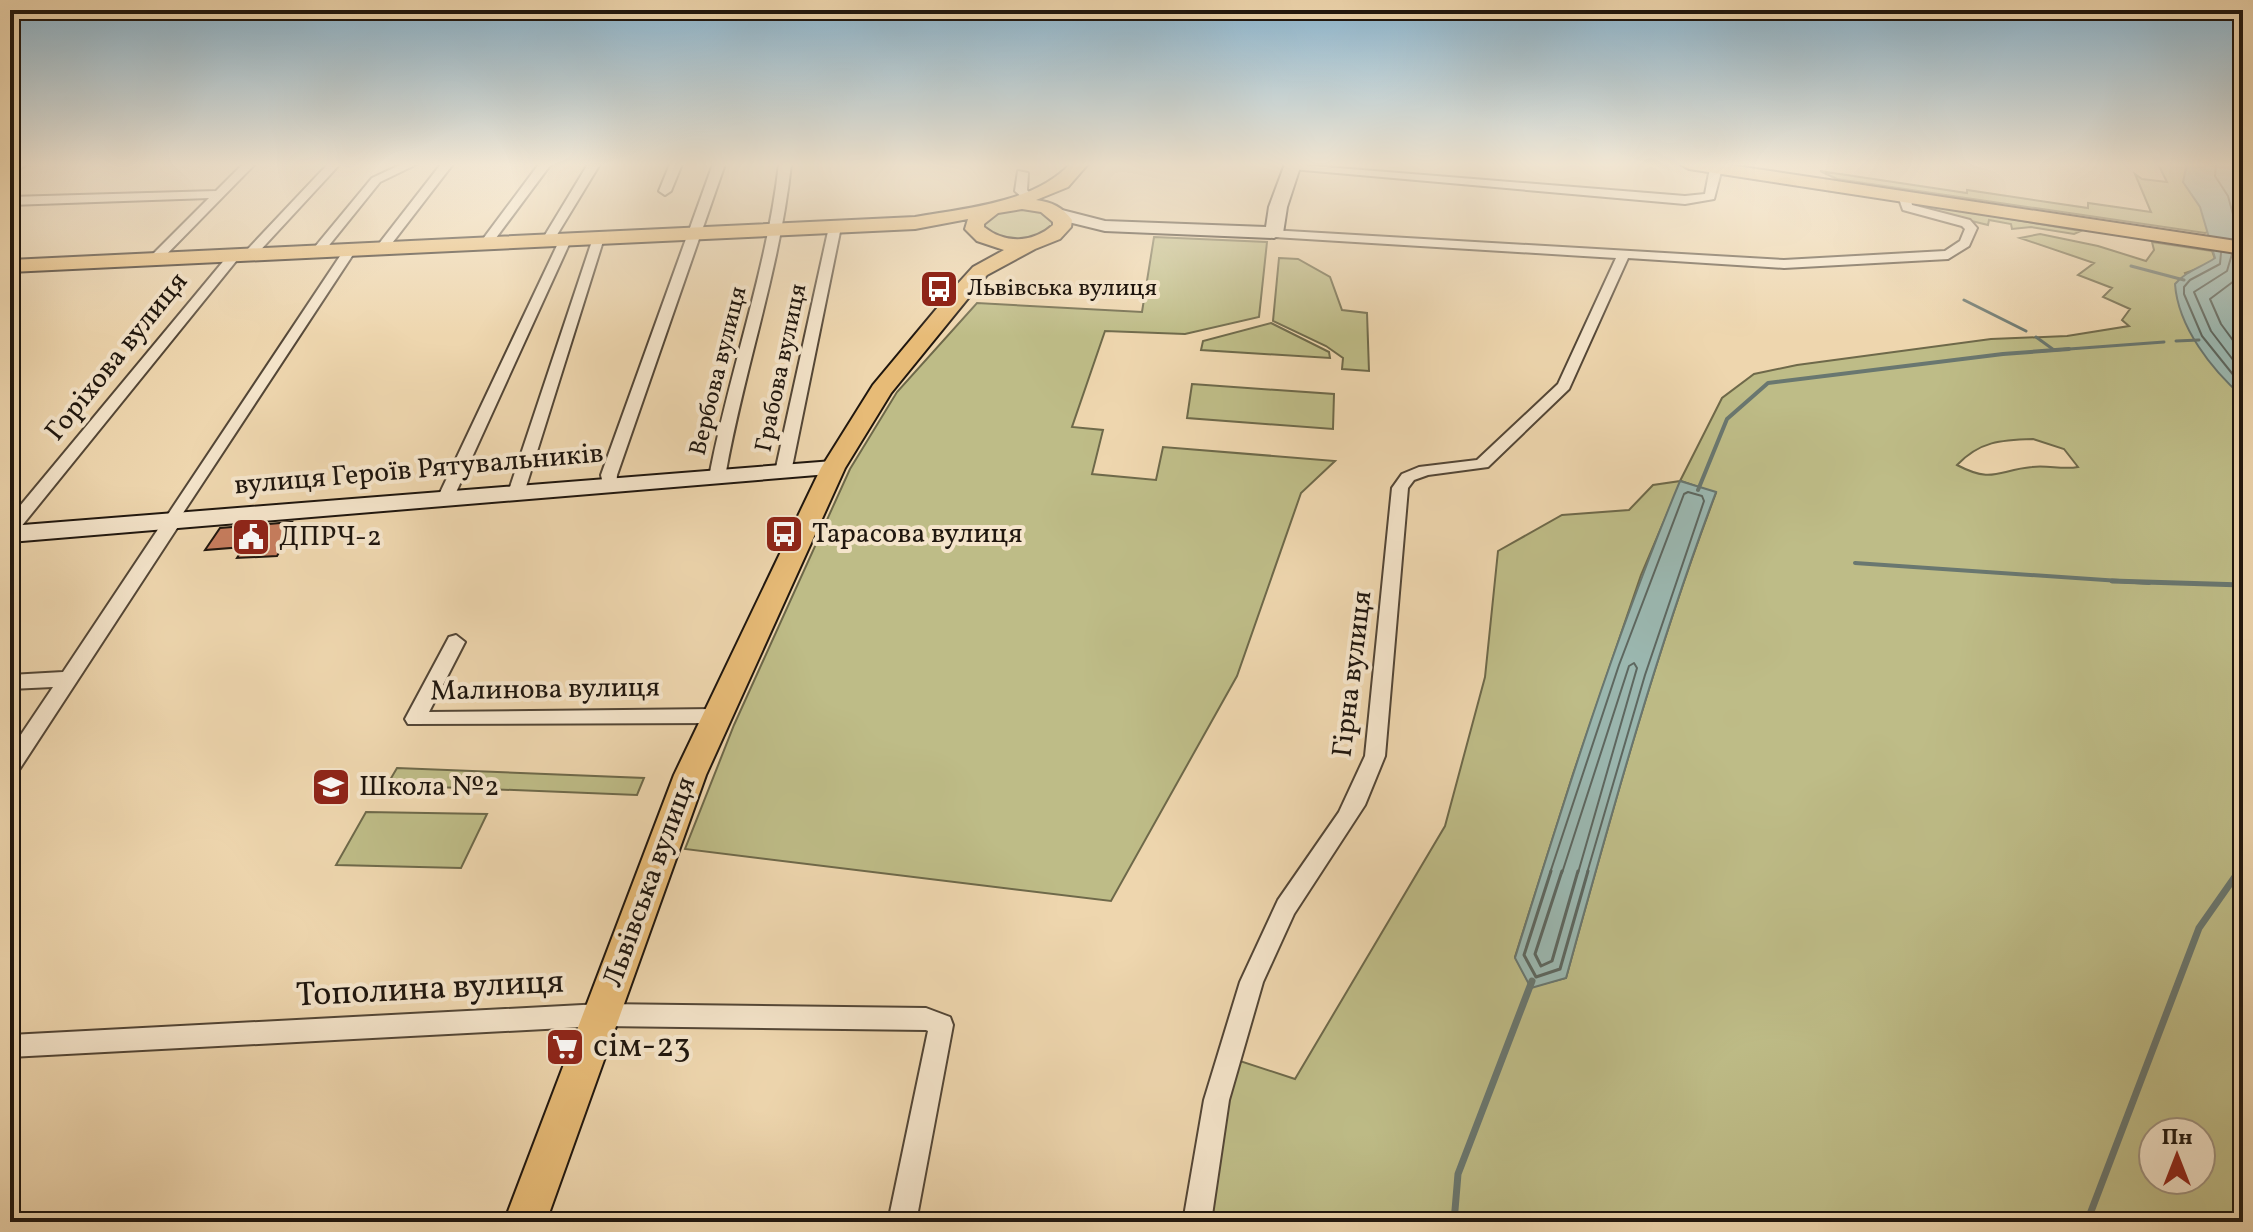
<svg xmlns="http://www.w3.org/2000/svg" width="2253" height="1232" viewBox="0 0 2253 1232" font-family="Vollkorn,serif">
<style>
.green{fill:#bebc87;stroke:#6e694a;stroke-width:2;fill-rule:evenodd}
.water{fill:#9bb8b1;stroke:#697770;stroke-width:2}
.lines{fill:none;stroke-linecap:round;stroke-linejoin:round}
.shore-far1{stroke:#5d6760;stroke-width:2}
.shore{stroke:#5d6760;stroke-width:3}
.stream-far3{stroke:#697770;stroke-width:3}
.stream-far2{stroke:#697770;stroke-width:4}
.stream-far1{stroke:#697770;stroke-width:5}
.stream{stroke:#697770;stroke-width:7}
.building{fill:#c77d5e;stroke:#1f160e;stroke-width:2}
.street-casing{stroke:#534636;stroke-width:4}
.secondary-casing{stroke:#1f160e;stroke-width:4}
.primary-casing{stroke:#1f160e;stroke-width:4}
.street{fill:#f4e4ca;fill-rule:evenodd}
.secondary{fill:#f4e4ca;fill-rule:evenodd}
.primary{fill:#e7bb77;fill-rule:evenodd}
.labels{text-anchor:middle;dominant-baseline:central;stroke-width:8;stroke-linejoin:round;paint-order:stroke}
.far-poi-label{font-size:24px;fill:#1f160e;stroke:#f4e4ca;text-anchor:start}
.far-street-label{font-size:24px;fill:#1f160e;stroke:#f4e4ca}
.street-label{font-size:28px;fill:#1f160e;stroke:#f4e4ca}
.poi-label{font-size:28px;fill:#1f160e;stroke:#f4e4ca;text-anchor:start}
.near-street-label{font-size:34px;fill:#1f160e;stroke:#f4e4ca}
.near-poi-label{font-size:34px;fill:#1f160e;stroke:#f4e4ca;text-anchor:start}
</style>
<rect width="100%" height="100%" fill="#eed6ae"/>
<filter id="stains"><feTurbulence type="fractalNoise" baseFrequency=".0025" numOctaves="4"/><feColorMatrix values="0 0 0 0 .2 0 0 0 0 .09 0 0 0 0 .02 0 0 0 .5 -.17"/></filter>
<radialGradient id="worn" r=".72"><stop offset=".6" stop-color="#630" stop-opacity="0"/><stop offset="1" stop-color="#630" stop-opacity=".3"/></radialGradient>
<path class="green" d="M2158 164H2213L2228 226 2205 233 1837 179 1820 171 1967 193V190L2088 208V203L2151 212 2135 174 2142 179 2167 182Z
M1928 205 2081 231 2074 234 2031 227 2012 229 2011 224 1989 220 1988 225 1930 211Z
M1011 208 1042 211 1053 219C1054 237 1021 242 1006 240 998 238 990 232 983 228L986 218Z
M2040 234 2098 246 2146 261 2154 250 2152 242 2212 251 2215 259 2200 268 2185 273 2243 377V1222H1205L1234 1059 1295 1079 1445 826 1485 677 1498 551 1562 515 1629 510 1653 485 1680 481 1722 398 1754 374 1797 365 1991 339 2067 336 2129 326 2122 320 2130 309 2103 297 2112 288 2078 275 2094 263 2020 238ZM2033 439 2064 449 2078 467C2063 470 2048 465 2032 467 1998 470 1993 484 1957 465 1980 441 2001 440 2033 439ZM1681 481 1716 493C1656 651 1611 815 1566 978L1531 987 1515 957 1573 774 1641 575ZM2153 1132H2201V1180H2153Z
M1154 237 1267 242 1259 317 1185 334 1105 331 1072 427 1103 430 1092 474 1156 480 1163 447 1335 461 1301 493 1237 676 1111 901 685 849 734 725 850 469 897 392 977 303 1142 312Z
M1279 258 1298 259 1330 277 1342 310 1367 313 1369 371 1342 369 1343 358 1326 346 1273 321Z
M1271 323 1329 352 1330 358 1201 350 1203 341Z
M1192 384 1334 394 1333 429 1187 418Z
M397 768 644 778 637 795 387 785Z
M366 812 487 814 461 868 336 865Z"/>
<path class="water" d="M2187 164H2243V397C2212 370 2178 327 2175 284 2186 271 2200 268 2215 258L2200 207 2183 182Z
M1680 481 1716 492C1656 651 1611 815 1566 978L1531 988 1515 958C1565 797 1615 637 1680 481Z"/>
<g class="lines">
<path class="shore-far1" d="M2216 164 2215 176 2228 196 2240 240
M2221 253 2220 264 2190 280 2184 287V294L2202 336 2243 387
M2232 254 2227 271 2194 292 2211 331 2243 373
M2243 267 2234 281 2210 299 2221 324 2243 354
M1550 873 1619 665 1684 494 1688 492 1702 496 1704 501 1645 675 1587 873
M1562 873 1629 666 1634 663 1637 668 1578 873"/>
<path class="shore" d="M1551 871 1524 955 1536 977 1560 969 1588 871
M1562 871 1535 954 1541 966 1552 961 1578 871"/>
<path class="stream-far3" d="M2131 266 2184 280
M1964 300 2026 331
M2036 337 2054 350
M2176 341 2199 340
M2042 351 2164 342"/>
<path class="stream-far2" d="M1698 490 1727 419 1768 383 2003 354 2069 349
M1855 563 2149 583"/>
<path class="stream-far1" d="M2112 581 2243 585
M2238 873 2243 865"/>
<path class="stream" d="M1454 1222 1458 1174 1532 981
M2087 1222 2199 928 2239 871"/>
</g>
<path class="building" d="M292 522 289 528 294 527 277 556 237 558 244 547 205 550 220 528Z"/>
<g class="lines">
<defs>
<path id="street" d="M14 164H27L10 175V167Z
M243 164H255L159 262 155 263 149 259 151 256 209 198 10 205V197L216 191Z
M328 164H340L254 257H246V251Z
M402 164H417L380 182 322 254H314V248L372 178Z
M441 164H453L386 251H378V245Z
M539 164H551L490 246H482L480 243Z
M588 164H600L552 243H544L542 240Z
M670 164H682L671 191 665 195 659 191Z
M713 164H725L617 475 616 489H604L601 475Z
M779 164H791C780 270 743 372 725 477L717 482 709 477C729 372 767 270 779 164Z
M1288 164 1685 196 1705 194 1710 168 1716 165 1722 168 1714 199 1685 204 1292 169 1288 168Z
M1018 171 1028 173 1027 190 1033 196 1031 198H1023L1015 191Z
M1904 192 1910 196 1912 205 1970 220 1977 228 1969 246 1948 259 1784 268 1628 258 1569 389 1488 467 1428 475 1414 480 1408 488 1385 756 1365 805 1294 914 1263 982 1229 1100 1211 1222H1183L1204 1100 1240 982 1278 900 1339 812 1365 756 1392 488 1402 474 1419 467 1477 460 1558 384 1616 258 1274 237 1268 233 1270 230 1784 260 1945 251 1960 241 1965 229 1962 226 1903 210 1898 196Z
M835 223 841 227 791 472 783 477 775 472 829 227Z
M594 235 604 238 524 493 522 497H510L508 493Z
M561 237 571 240 453 499 445 504 439 503 437 499Z
M346 247 356 250 181 516 183 519 17 773 10 775V751L53 687 10 689V675L63 672Z
M231 252 241 255 16 533 10 534V518Z
M456 635 465 642 429 712 715 709 722 711 725 716 722 721 715 723 408 724 405 719 449 637Z
M601 1004 926 1008 950 1017 953 1025 916 1222H888L928 1031 926 1030 601 1026 10 1057V1035Z"/>
<path id="secondary" d="M1285 164H1301L1287 207 1283 233 1274 238 1105 231 1052 218 1049 214 1058 209 1105 221 1266 227 1269 207Z
M833 461 841 463 844 468 841 473 10 542V526Z"/>
<path id="primary" d="M1070 164H1088L1068 187 1036 200C1052 202 1062 207 1072 220L1071 227 1060 239 1035 249 987 275 891 393 845 468 706 775 546 1222H504L674 775 821 468 873 385 953 289 973 267 1004 250 977 241 965 229 968 219 915 229 10 272V260L915 217C965 208 1034 203 1070 164ZM1022 209 1041 212 1053 222V225C1033 243 1005 244 984 227V224L998 213Z
M1680 164H1723L2243 242V254L1689 169Z"/>
</defs>
<use href="#street" class="street-casing"/>
<use href="#secondary" class="secondary-casing"/>
<use href="#primary" class="primary-casing"/>
<use href="#street" class="street"/>
<use href="#secondary" class="secondary"/>
<use href="#primary" class="primary"/>
</g>
<linearGradient id="sky" x2="0" y2="1"><stop stop-color="#89b6d2"/><stop offset="0.49" stop-color="#f7eddb"/><stop offset="1" stop-color="#f7eddb" stop-opacity="0"/></linearGradient>
<rect width="2253" height="336" fill="url(#sky)"/>
<defs>
<symbol id="bus-square" viewBox="-11 -11 22 22"><rect x="-9" y="-9" width="18" height="18" rx="4" fill="#8f2418" stroke="#f4e4ca"/><path d="M-5-6H5V4H4V6H2V4H-2V6H-4V4H-5ZM-3.5-4V0h7V-4ZM-3.5 1.2v1.5H-2V1.2ZM2 1.2v1.5H3.5V1.2Z" fill="#fff"/></symbol>
<symbol id="civic-square" viewBox="-11 -11 22 22"><rect x="-9" y="-9" width="18" height="18" rx="4" fill="#8f2418" stroke="#f4e4ca"/><path d="M-.6-6.5H3V-4.5H.6V-3L4-1V1h2V6H-6V1h2V-1L-.6-3ZM-1.2 2.5V6h2.4V2.5Z" fill="#fff"/></symbol>
<symbol id="school-square" viewBox="-11 -11 22 22"><rect x="-9" y="-9" width="18" height="18" rx="4" fill="#8f2418" stroke="#f4e4ca"/><path d="M0-5L7-2L0 1L-7-2ZM-4 1L0 2.5L4 1V4Q0 6-4 4Z" fill="#fff"/></symbol>
<symbol id="supermarket-square" viewBox="-11 -11 22 22"><rect x="-9" y="-9" width="18" height="18" rx="4" fill="#8f2418" stroke="#f4e4ca"/><path d="M-6-5.5h2.5l.6 2H6L4.5 2H-2.5L-4.4-4H-6ZM-1.5 3.2a1.3 1.3 0 1 0 .1 0ZM3 3.2a1.3 1.3 0 1 0 .1 0Z" fill="#fff"/></symbol>
</defs>
<g fill-rule="evenodd">
<use href="#bus-square" x="917" y="267" width="44" height="44"/>
<use href="#bus-square" x="762" y="512" width="44" height="44"/>
<use href="#civic-square" x="229" y="515" width="44" height="44"/>
<use href="#school-square" x="309" y="765" width="44" height="44"/>
<use href="#supermarket-square" x="543" y="1025" width="44" height="44"/>
</g>
<g class="labels">
<g class="far-poi-label">
<text x="967" y="289">Львівська вулиця</text>
</g>
<g class="far-street-label">
<text transform="translate(782 368) rotate(-78)">Грабова вулиця</text>
<text transform="translate(719 371) rotate(-76)">Вербова вулиця</text>
</g>
<g class="street-label">
<text transform="translate(117 357) rotate(-51)">Горіхова вулиця</text>
<text transform="translate(419 470) rotate(-5)">вулиця Героїв Рятувальників</text>
<text transform="translate(1353 674) rotate(-83)">Гірна вулиця</text>
<text transform="translate(545 690) rotate(-1)">Малинова вулиця</text>
<text transform="translate(650 882) rotate(-70)">Львівська вулиця</text>
</g>
<g class="poi-label">
<text x="812" y="534">Тарасова вулиця</text>
<text x="279" y="537">ДПРЧ-2</text>
<text x="359" y="787">Школа №2</text>
</g>
<g class="near-street-label">
<text transform="translate(430 990) rotate(-3)">Тополина вулиця</text>
</g>
<g class="near-poi-label">
<text x="593" y="1047">сім-23</text>
</g>
</g>
<rect width="2253" height="1232" fill="none" stroke="#eed6ae" stroke-width="40"/>
<rect x="12" y="12" width="2229" height="1208" fill="none" stroke="#1f160e" stroke-width="4"/>
<rect x="20" y="20" width="2213" height="1192" fill="none" stroke="#1f160e" stroke-width="2"/>
<g transform="translate(2177 1156)"><circle r="38" fill="#f4e4ca" stroke="#9f927f" stroke-width="2"/>
<path d="M0-6L14 30L0 20L-14 30Z" fill="#8f2418"/>
<text y="-12" font-size="22" font-weight="bold" text-anchor="middle" fill="#1f160e">Пн</text>
</g>
<rect width="100%" height="100%" filter="url(#stains)"/>
<rect width="100%" height="100%" fill="url(#worn)"/>
</svg>
